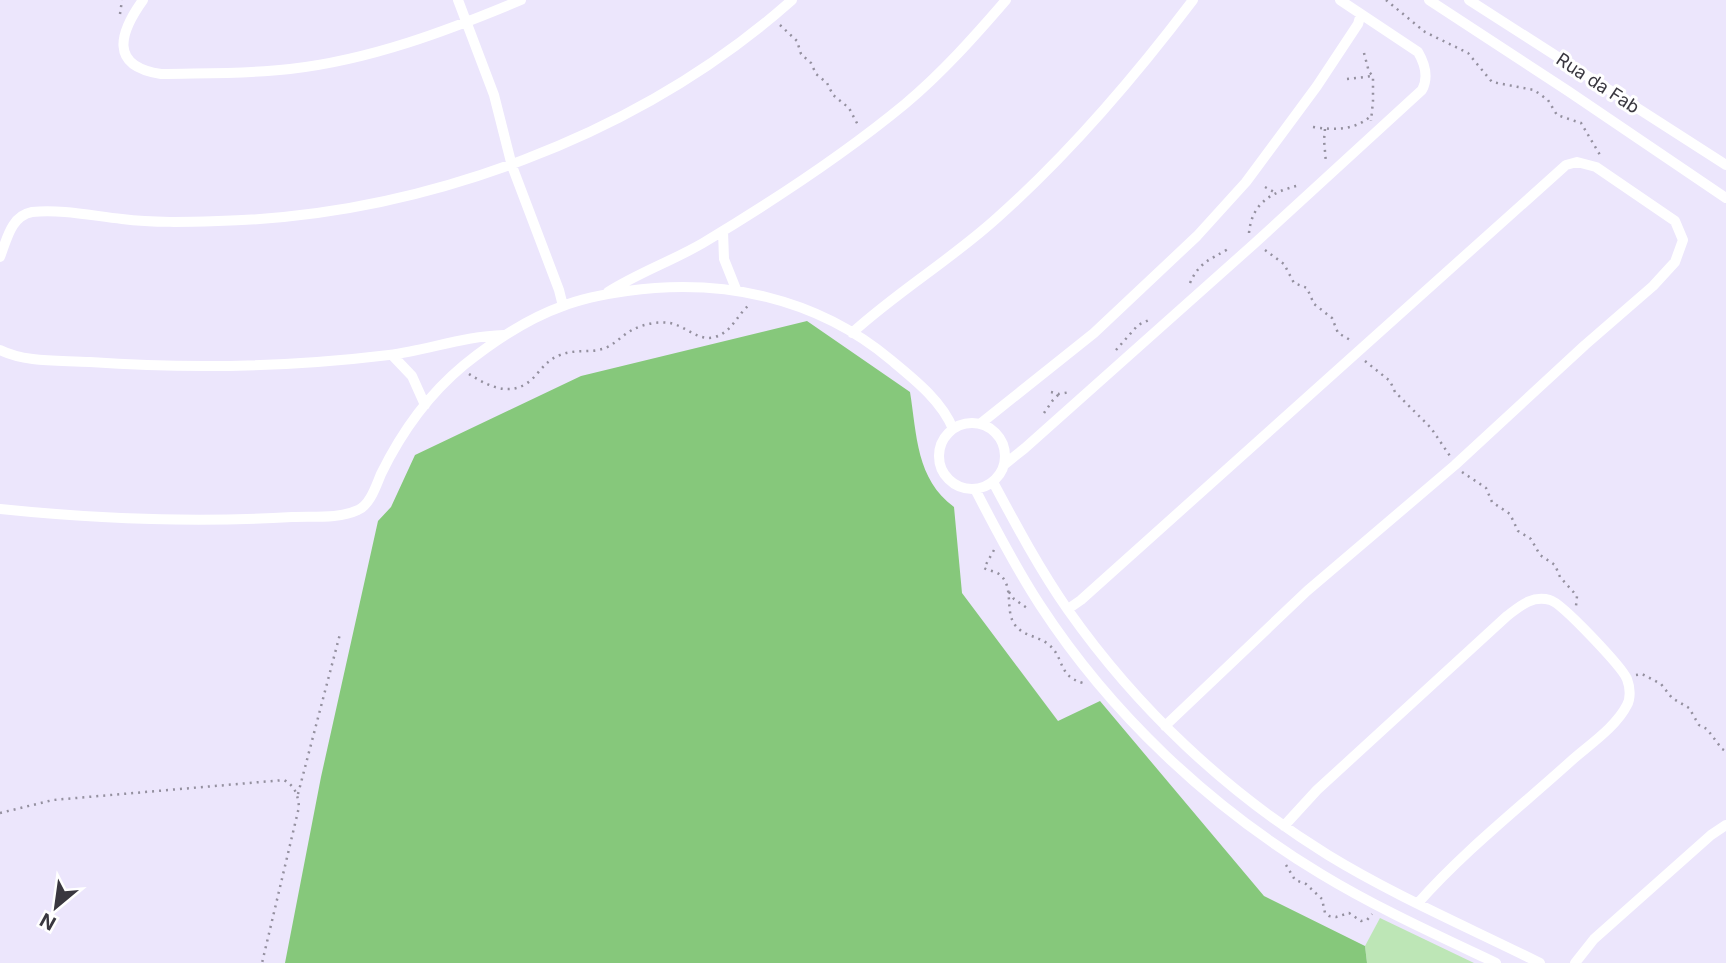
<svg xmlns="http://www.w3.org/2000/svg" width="1726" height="963" viewBox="0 0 1726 963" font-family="Inter,sans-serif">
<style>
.green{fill:#bde6b6}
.forest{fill:#86c87b}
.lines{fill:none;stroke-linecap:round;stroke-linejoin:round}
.path{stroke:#94909f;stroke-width:2.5;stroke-dasharray:2 5;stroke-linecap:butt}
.minor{stroke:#fff;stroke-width:10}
.labels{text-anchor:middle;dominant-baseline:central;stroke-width:6;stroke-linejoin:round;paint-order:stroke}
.street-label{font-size:18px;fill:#39373f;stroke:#fff}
</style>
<rect width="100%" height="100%" fill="#ece6fc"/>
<path class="green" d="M1380 918 1474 963H1367L1365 946Z"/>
<path class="forest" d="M807 321 910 392C917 435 916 479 954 507L962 593 1058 721 1100 701 1264 896 1365 946 1367 963H285L321 777 378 521 391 507 415 455 581 376Z"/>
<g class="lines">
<path class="path" d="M1386 0 1425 32 1468 53 1492 82 1534 90 1548 100 1557 115 1581 123 1600 155
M120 14 122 0
M780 25 797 41 801 54 811 63 816 74 827 83 833 95 849 108 859 127
M1364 53 1369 72 1373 76V101L1371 121
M1347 79 1373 76
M1313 127C1334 130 1352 131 1370 117
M1325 129 1324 140 1326 163
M1265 187 1274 192
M1249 233C1252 202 1272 192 1300 185
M1265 250 1284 264 1294 283 1307 288 1314 304 1332 318 1338 333 1352 341
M1190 283C1200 261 1210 260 1228 249
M1116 350 1138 325 1149 320
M1365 361 1390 381 1395 392 1431 428 1450 456
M469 374C491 388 515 399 536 375 543 367 549 359 560 355 574 349 589 353 602 349 614 346 623 334 634 329 644 324 659 321 670 323 686 326 699 342 715 337 732 332 737 315 749 305
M1051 392 1059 394 1070 392
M1044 413 1053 400 1059 394
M1462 472 1486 488 1492 502 1510 514 1518 531 1531 539 1540 555 1555 565 1560 577 1577 596 1576 606
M994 550 984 568C989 571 995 571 999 574 1015 586 1004 610 1015 625 1023 636 1038 636 1048 644 1065 657 1057 676 1083 683
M1009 592 1014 599 1027 608
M1636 675 1642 674 1661 684 1672 698 1689 708 1699 725 1707 729 1722 749 1726 751
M298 794 340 634
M0 813 53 800 284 780C295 786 298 795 299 807L262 963
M1286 865 1295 880 1306 884 1322 899 1325 913 1329 916 1336 917 1349 913 1361 921 1367 920 1372 914"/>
<path class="minor" d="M143 0C120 32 108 66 161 74 204 73 247 74 290 69 370 60 447 31 521 0
M458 0 494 95 512 166 559 290 563 306
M1429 0 1568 91 1726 198
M1469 0 1726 165
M723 231 724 259 736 289
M0 257C7 239 11 216 32 212 62 209 93 216 122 219 154 223 186 222 218 221 422 216 639 136 792 0
M608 292C638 273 672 261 703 243 773 201 842 156 905 104 942 73 975 36 1006 0
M852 333C898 291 952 259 998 217 1071 152 1134 78 1193 0
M0 350C26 363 61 360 90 362 188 369 290 367 389 355 428 350 464 336 504 335
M392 355 412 376 425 405
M939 456a33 33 0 1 1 66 0a33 33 0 1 1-66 0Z
M980 424 1094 333 1197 236 1246 182 1317 86 1358 24 1361 14
M1005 464 1025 448 1255 243 1422 90C1429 77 1425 64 1418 52L1340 0
M993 482C1016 525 1040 570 1068 610 1137 708 1226 792 1328 855 1395 896 1470 928 1540 963
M975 489C995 528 1016 568 1040 605 1111 714 1210 807 1321 874 1377 908 1437 935 1496 963
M0 509C97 519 194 523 292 517 312 516 339 519 358 510 370 505 376 486 381 474 401 433 429 394 464 365 494 341 526 319 563 306 583 298 606 294 627 291 722 278 816 297 891 360 914 379 942 401 953 429
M1068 609 1081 600 1566 165 1577 162 1596 167 1675 221 1683 240 1675 262 1653 286 1585 345 1455 465 1307 591 1165 726
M1284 826 1317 790 1507 616C1520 606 1532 595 1550 600 1562 603 1622 667 1627 679 1630 687 1631 698 1627 705 1616 727 1589 745 1571 761 1519 808 1464 851 1418 903
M1575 963 1594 939 1711 835 1726 825"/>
</g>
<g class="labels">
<g class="street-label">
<text transform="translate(1598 83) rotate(33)">Rua da Fab</text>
</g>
</g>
<g transform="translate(56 907) rotate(209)" stroke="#ffffff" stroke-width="5" paint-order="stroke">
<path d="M0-5L12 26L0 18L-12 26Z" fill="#39373f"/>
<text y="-10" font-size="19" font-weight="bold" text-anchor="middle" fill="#39373f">N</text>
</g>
</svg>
